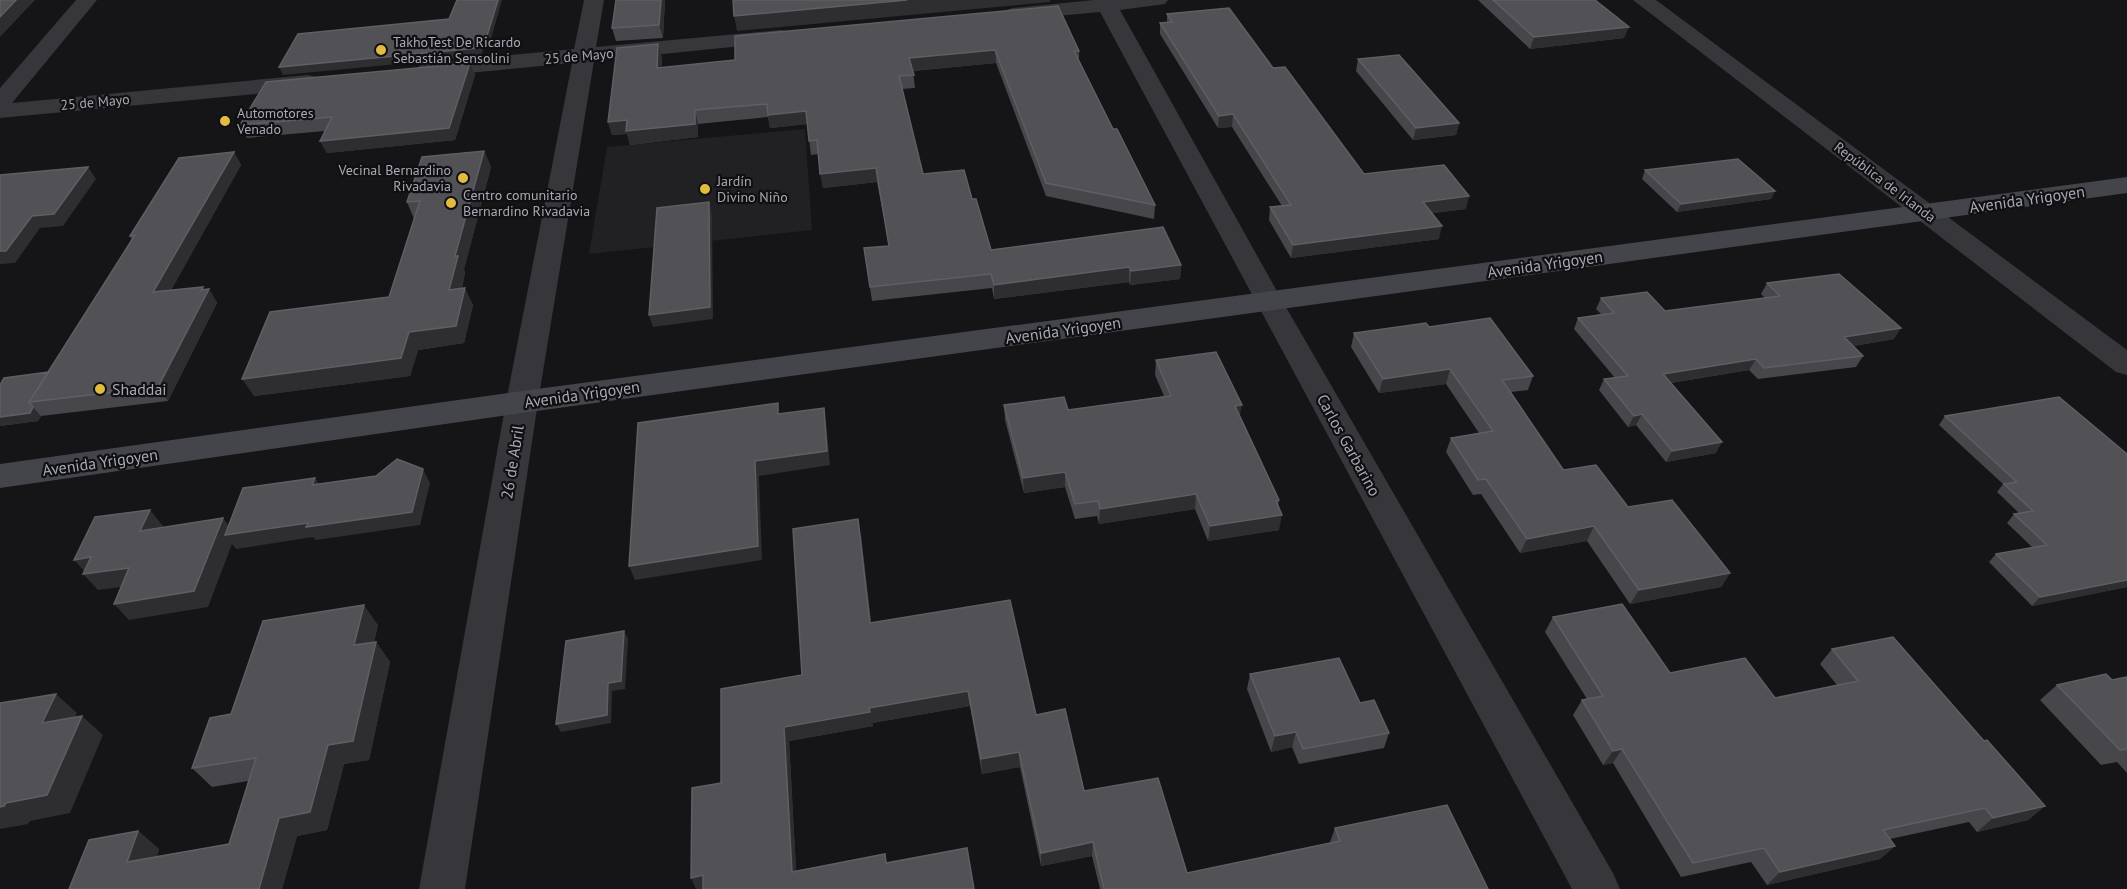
<svg xmlns="http://www.w3.org/2000/svg" width="2127" height="889" viewBox="0 0 2127 889" font-family="'PT Sans',sans-serif">
<style>
.built{fill:#212123}
.lines{fill:none;stroke-linecap:round;stroke-linejoin:round}
.street{fill:#36363b;fill-rule:evenodd}
.secondary{fill:#44454b;fill-rule:evenodd}
.wall{fill:#46464b}
.shaded-wall{fill:#2e2e31}
.building{fill:#515156;stroke:#5e5f65;stroke-width:1.5}
.poi-dot{fill:#e3bc3f;stroke:#100f11;stroke-width:2}
.labels{text-anchor:middle;dominant-baseline:central;stroke-width:4.5;stroke-linejoin:round;paint-order:stroke}
.far-poi-label{font-size:14px;fill:#a7aab5;stroke:#100f11;text-anchor:start}
.far-street-label{font-size:14px;fill:#a7aab5;stroke:#100f11}
.street-label{font-size:16px;fill:#a7aab5;stroke:#100f11}
.poi-label{font-size:16px;fill:#a7aab5;stroke:#100f11;text-anchor:start}
</style>
<rect width="100%" height="100%" fill="#151416"/>
<path class="built" d="M805 129 812 230 589 254 607 147Z"/>
<g class="lines">
<path class="street" d="M76 0H97L12 103 308 75 316 77 319 82 316 87 308 89 0 118V88Z
M584 0H604L596 47 780 30 788 31 791 36 788 41 780 42 594 61 538 402 465 889H419L506 402 572 63 428 77 420 75 417 70 420 65 428 63 574 49Z
M1094 0H1168L1165 4 1120 10 1283 302 1613 873 1620 889H1572L1100 12 1013 20 1006 18 1003 14 1006 10 1013 8Z
M1633 0H1656L2127 350V375L2116 372Z"/>
<path class="secondary" d="M2127 177V193L522 413 0 488V464L522 391Z"/>
</g>
<path class="wall" d="M665 0 663 38 616 41 612 28Z
M1478 0H1595L1624 38 1530 49Z
M1167 14 1273 68 1364 174 1466 209 1432 213 1439 239 1291 258 1269 220 1270 207 1282 206 1232 127 1218 128 1160 34V23L1167 22Z
M735 36 1079 51V61L1113 129 1155 205 1154 219 1046 196 996 63 913 71 915 88 902 89 923 174 972 199 991 250 1181 265 1180 279 1130 285 1129 282 994 299 992 288 872 301 864 248 889 246 877 182 823 188 819 154 811 155 807 124 770 128 768 117 698 124V137L630 145 627 134 612 135 608 122 662 57 661 68 735 60Z
M1358 59 1459 123 1456 135 1413 140 1356 71Z
M470 63 475 75 455 140 327 153 320 141 325 131 247 138 240 125Z
M484 151 491 167 464 269 465 273 462 288 473 305 464 343 418 350 410 376 254 396 389 297 414 219 407 202Z
M234 152 241 165 171 290 209 289 217 303 168 401 41 416 38 421 0 426 49 372 132 240 130 236Z
M1645 170 1775 191 1771 199 1677 212 1642 179Z
M1767 283 1894 339 1853 346 1863 356 1856 367 1758 379 1749 370 1671 383 1716 453 1666 462 1636 425 1628 427 1599 390 1604 379 1615 378 1574 329 1578 318 1601 314 1596 309 1601 298 1665 311 1765 298 1761 294Z
M1429 327 1533 376 1528 390 1511 392 1562 468 1628 507 1730 573 1721 587 1630 604 1587 541 1520 553 1481 494 1473 495 1446 452 1451 438 1479 433 1446 384 1379 393 1351 347 1354 333Z
M1156 360 1240 416 1279 500 1278 507 1279 530 1208 541 1195 509 1099 524 1097 516 1075 519 1065 487 1024 493 1005 420 1004 405 1068 410 1164 396 1155 375Z
M1945 416 2127 454V587L2032 606 1989 562 1996 554 2033 548 2007 523 2014 514 2019 513 1997 492 2003 484 1939 425Z
M861 535 871 623 1036 715 1084 791 1187 873 1331 843 1330 842 1335 828 1488 889H1100L1092 856 1041 866 1020 767 982 774 970 706 872 723 873 726 789 741 796 871 885 854 887 863 974 889H696L721 783 802 675Z
M1553 617 1670 673 1775 698 1837 685 1820 664 1832 649 1984 741 2045 806 2028 820 1977 832 1969 822 1890 839 1895 846 1880 859 1767 885 1751 862 1681 877 1613 763 1603 765 1573 715 1582 700 1587 699 1545 632Z
M378 625 374 642H376L390 662 369 760 344 764 327 830 297 836 282 889H69L138 831 159 849 157 856 229 844 248 781 212 787 192 768 231 714Z
M1250 674 1360 703 1389 733 1384 748 1299 764 1292 747 1271 752 1247 689Z
M2127 677V773L2117 762 2101 765 2040 700 2057 685 2112 680Z"/>
<path class="shaded-wall" d="M16 0H35L0 37V17Z
M498 0H502L489 46 484 47 481 56 283 75 279 67 481 39Z
M661 0H665L663 38 659 25Z
M907 0H1050V2L737 31 734 16Z
M1629 27 1624 38 1530 49 1534 37Z
M658 44 662 57 660 81 657 68Z
M995 50 996 63 911 71 909 58Z
M470 63 475 75 455 140 327 153 320 141Z
M695 110 698 124V137L630 145 627 134 612 135 608 122Z
M806 111 808 124 770 128 768 115Z
M1233 114 1232 127 1218 128 1219 116Z
M1459 123 1456 135 1413 140 1416 128Z
M484 151 491 167 464 269 465 273 457 307 449 290 455 256Z
M234 152 241 165 163 305 153 292Z
M88 167 96 179 63 226 40 228 15 263 0 264V251L32 216Z
M876 168 877 182 823 188 820 174Z
M1775 191 1771 199 1677 212 1681 204Z
M1469 196 1466 209 1420 215 1423 202Z
M709 202 712 214 713 319 653 327 649 315Z
M1442 226 1439 239 1291 258 1293 245Z
M1181 265 1180 279 1130 285 1131 271Z
M1129 267V282L994 299V285Z
M203 287 207 293 209 289 217 303 168 401 158 387Z
M465 288 473 305 464 343 418 350 410 376 254 396 242 379 409 332Z
M1901 328 1894 339 1837 349 1844 337Z
M1756 359 1749 370 1658 385 1663 374Z
M1450 369 1446 384 1379 393 1383 379Z
M1242 405 1239 420 1235 406Z
M33 407 41 416 38 421 0 426V417Z
M824 408 826 422 830 465 759 476 762 560 635 580 629 566 755 461Z
M1642 414 1636 425 1628 427 1634 416Z
M1722 442 1716 453 1666 462 1672 451Z
M423 469 430 483 420 525 316 540 313 537 236 549 232 544 208 607 129 620 114 604 223 518 235 534Z
M1065 472V487L1024 493 1023 478Z
M315 478 324 491 312 485Z
M1196 494 1195 509 1099 524 1100 509Z
M150 510 163 526 154 547 140 531Z
M1282 515 1279 530 1208 541 1210 526Z
M858 519 861 535 873 639 870 623Z
M1594 526 1587 541 1520 553 1527 539Z
M91 557 129 568 144 584 98 590 83 574H87L74 560Z
M1730 573 1721 587 1630 604 1639 590Z
M2127 580V587L2032 606 2040 597Z
M364 605 378 625 369 665 354 645Z
M624 631 628 639 625 689 612 691 611 723 561 732 556 724 608 683Z
M376 642 390 662 369 760 344 764 327 830 297 836 282 889H259L279 818 328 745Z
M968 691 970 706 872 723 873 726 789 741 797 885 792 872 784 727 869 708Z
M56 694 77 713 64 742 42 723Z
M82 716 103 735 70 813 30 821 28 824 0 829V807L6 803Z
M1296 732 1292 747 1271 752 1275 736Z
M1622 749 1613 763 1603 765 1613 751Z
M1019 752 1020 767 982 774 981 759Z
M2045 806 2028 820 1977 832 1993 818Z
M138 831 159 849 149 879 127 862Z
M1093 842 1092 856 1041 866V853Z
M1895 846 1880 859 1767 885 1780 872Z
M703 875 710 889H696L691 878Z"/>
<path class="building" d="M0 0H16L0 17Z
M457 0H498L486 39H481L478 48 279 67 298 34 449 19Z
M616 0H661L659 25 612 28Z
M733 0H907L734 16Z
M1493 0H1595L1629 27 1534 37Z
M1058 6 1079 51H1074L1113 129H1117L1155 205 1046 183 995 50 909 58 914 75 899 76 923 174 964 170 972 199H976L991 250 1163 227 1181 265 1131 271 1129 267 994 285 991 274 870 287 864 248 889 246 876 168 820 174 817 140 809 141 806 111 768 115 767 104 695 110V124L626 131 627 120 608 122 617 48 658 44 657 68 735 60V36Z
M1229 8 1273 68 1285 67 1364 174 1444 165 1469 196 1423 202 1442 226 1293 245 1270 207 1291 205 1233 114 1219 116 1160 23 1172 22 1167 14Z
M1399 55 1459 123 1416 128 1358 59Z
M470 63 449 128 320 141 332 117 240 125 266 82Z
M484 151 455 256H458L449 290 465 288 456 326 409 332 401 358 242 379 270 312 389 297 420 201 407 202 422 157Z
M234 152 153 292 203 287 201 290 209 289 158 387 29 402 135 235 130 236 179 158Z
M1738 159 1775 191 1681 204 1645 170Z
M88 167 54 214 32 216 6 251H0V175Z
M709 202 710 307 649 315 657 208Z
M1839 274 1901 328 1844 337 1863 356 1764 368 1756 359 1663 374 1722 442 1672 451 1642 414 1634 416 1604 379 1628 376 1578 318 1614 313 1601 298 1647 292 1665 311 1780 296 1767 283Z
M1490 318 1533 376 1502 380 1562 468 1564 470 1596 465 1628 507 1672 500 1730 573 1639 590 1594 526 1527 539 1486 479 1478 480 1451 438 1493 431 1450 369 1383 379 1354 333 1426 323 1429 327Z
M1216 352 1242 405 1235 406 1279 500 1276 501 1282 515 1210 526 1196 494 1100 509 1098 501 1075 504 1065 472 1023 478 1004 405 1064 397 1068 410 1171 396 1156 360Z
M49 372 29 402 33 407 30 413 0 417V385L4 378Z
M2059 397 2127 454V580L2040 597 1996 554 2047 545 2014 514 2033 511 2004 484 2017 482 1945 416Z
M778 403V414L824 408 827 451 755 461 758 546 629 566 638 423Z
M397 459 423 469 412 512 306 527 308 523 225 535 243 488 315 478 312 485 376 476Z
M150 510 140 531 223 518 194 591 114 604 129 568 83 574 91 557 74 560 95 517Z
M858 519 870 623 1010 600 1036 715 1065 709 1084 791 1158 778 1187 873 1340 841 1335 828 1447 805 1488 889H1104L1093 842 1041 853 1019 752 981 759 968 691 869 708 870 712 784 727 792 872 885 854 886 863 967 848 974 889H703V875L691 878 692 788 721 783V689L802 675 793 529Z
M1622 604 1670 673 1745 658 1775 698 1858 681 1832 649 1893 637 1984 741 1987 740 2045 806 1993 818 1985 808 1883 830 1895 846 1780 872 1764 848 1693 863 1622 749 1613 751 1582 700 1603 696 1553 617Z
M364 605 354 645 376 642 353 741 328 745 310 812 279 818 259 889H69L89 840 138 831 127 862 229 844 256 758 192 768 210 718 231 714 263 621Z
M624 631 621 681 608 683 607 715 556 724 566 641Z
M1339 658 1360 703 1374 700 1389 733 1303 749 1296 732 1275 736 1250 674Z
M2106 674 2112 680 2127 677V749L2120 750 2057 685Z
M56 694 42 723 82 716 47 795 6 803 4 806 0 807V703Z"/>
<g class="poi-dot">
<circle cx="381" cy="50" r="6"/>
<circle cx="225" cy="121" r="6"/>
<circle cx="463" cy="178" r="6"/>
<circle cx="705" cy="189" r="6"/>
<circle cx="451" cy="203" r="6"/>
<circle cx="100" cy="389" r="6"/>
</g>
<g class="labels">
<g class="far-poi-label">
<text x="393" y="42">TakhoTest De Ricardo<tspan x="393" dy="16">Sebastián Sensolini</tspan></text>
<text x="237" y="113">Automotores<tspan x="237" dy="16">Venado</tspan></text>
<text x="451" y="170" text-anchor="end">Vecinal Bernardino<tspan x="451" dy="16">Rivadavia</tspan></text>
<text x="717" y="181">Jardín<tspan x="717" dy="16">Divino Niño</tspan></text>
<text x="463" y="195">Centro comunitario<tspan x="463" dy="16">Bernardino Rivadavia</tspan></text>
</g>
<g class="far-street-label">
<text transform="translate(579 56) rotate(-5)">25 de Mayo</text>
<text transform="translate(95 102) rotate(-5)">25 de Mayo</text>
<text transform="translate(1885 182) rotate(37)">República de Irlanda</text>
</g>
<g class="street-label">
<text transform="translate(2027 199) rotate(-8)">Avenida Yrigoyen</text>
<text transform="translate(1545 264) rotate(-8)">Avenida Yrigoyen</text>
<text transform="translate(1063 330) rotate(-8)">Avenida Yrigoyen</text>
<text transform="translate(582 394) rotate(-8)">Avenida Yrigoyen</text>
<text transform="translate(1349 445) rotate(61)">Carlos Garbarino</text>
<text transform="translate(100 462) rotate(-8)">Avenida Yrigoyen</text>
<text transform="translate(512 462) rotate(-81)">26 de Abril</text>
</g>
<g class="poi-label">
<text x="112" y="389">Shaddai</text>
</g>
</g>
</svg>
